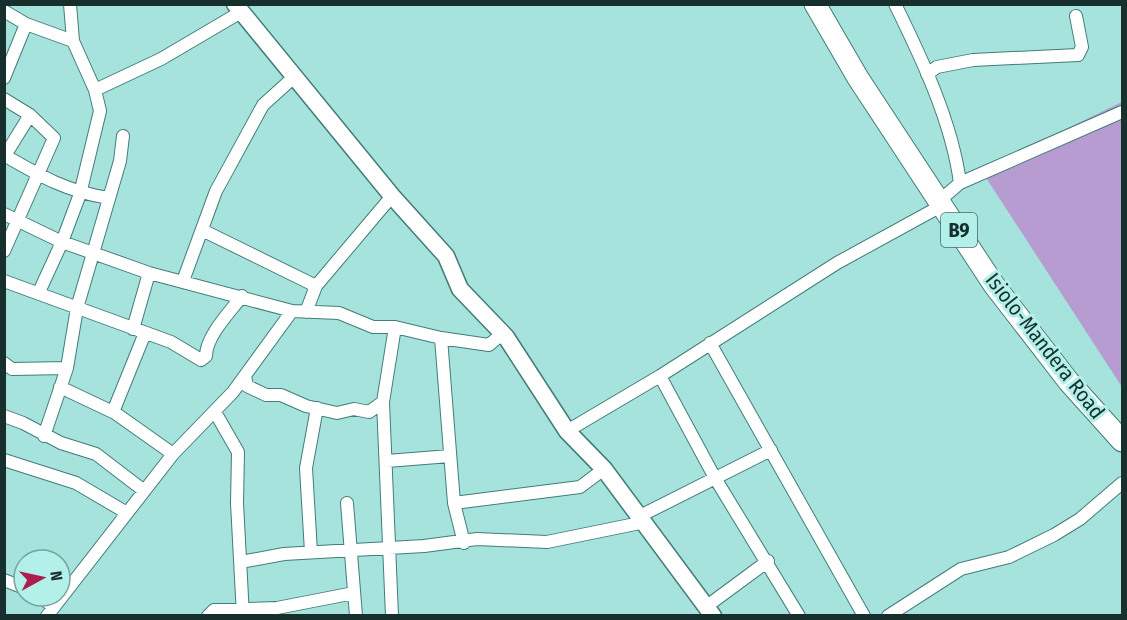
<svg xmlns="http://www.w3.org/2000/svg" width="1127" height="620" viewBox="0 0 1127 620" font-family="'Fira Sans Condensed',sans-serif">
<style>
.green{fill:#b69cd0}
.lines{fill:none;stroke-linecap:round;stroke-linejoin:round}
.street-casing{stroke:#427d77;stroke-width:14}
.secondary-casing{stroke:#427d77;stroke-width:19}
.highway-casing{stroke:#427d77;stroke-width:23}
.street{stroke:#fff;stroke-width:12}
.secondary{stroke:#fff;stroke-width:16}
.highway{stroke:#fff;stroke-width:21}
.labels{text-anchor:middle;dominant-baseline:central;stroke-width:6;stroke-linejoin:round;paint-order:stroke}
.shield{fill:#b3f0e9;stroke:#466965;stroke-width:1.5}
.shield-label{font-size:20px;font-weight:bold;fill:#172f2d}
.street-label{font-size:21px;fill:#172f2d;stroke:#b3f0e9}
</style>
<rect width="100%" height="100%" fill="#a6e3dc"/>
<path class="green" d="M1122 102V387L981 170Z"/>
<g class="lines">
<defs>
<path id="street" d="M4 11 26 24 73 41
M927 74 937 67 973 60 1078 55 1082 47 1076 16
M4 78 26 24
M95 90 161 59 241 12
M4 99 30 115 54 138 4 251
M4 155C40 176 68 192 109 198
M4 157 30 115
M960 183 1122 112
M4 214 62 242 149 273 292 311 339 313 373 327H395L441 338 489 345 497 338 506 337
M202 230 316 286
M4 281 171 342 201 360 206 356C206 336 230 312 242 296
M183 281 216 191 227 171 263 105 294 77
M39 292 62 242 80 194 100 111 95 90 73 41 70 4
M306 312 316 286 392 196
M133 329 149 273
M441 338 454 503 464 543
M710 343 864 616
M4 363 12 369 67 368
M245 376 247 386 266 395H281L306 406 337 413 354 409 369 412 383 402
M660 376 715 478 799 616
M60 387 115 413 173 454
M113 412 145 333
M215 412 238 452 237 503 243 616
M4 416 23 423 61 443 96 454 143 490
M567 431 660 376 837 263 941 206 946 195 960 183C952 122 922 59 895 4
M44 436 67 368 77 308 120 161 123 136
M4 460 76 483 127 513
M387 461 450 456
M347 503 356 616
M454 503 580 487 604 469
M640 516 771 450
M311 552 306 468 317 408
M241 562 284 554 424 546 477 539 547 542 645 522
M4 580 24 588
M40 596 53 607
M707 606 768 561
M47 616 173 454 233 392 292 311
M208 616 214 610 277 608 354 593
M392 616 383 402 395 327
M888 616 961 569 1009 557 1054 535 1080 519 1122 483"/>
<path id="secondary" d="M235 4 392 196 446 256 460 289 506 337 567 431 604 469 713 616"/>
<path id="highway" d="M815 4 858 78 994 285 1069 382 1122 441"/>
</defs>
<use href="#street" class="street-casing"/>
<use href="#secondary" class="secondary-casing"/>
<use href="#highway" class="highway-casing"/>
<use href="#street" class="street"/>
<use href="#secondary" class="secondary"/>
<use href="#highway" class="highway"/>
</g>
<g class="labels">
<rect class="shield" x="941" y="213" width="36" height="34" rx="4.5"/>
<g class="shield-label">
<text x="959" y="230">B9</text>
</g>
<g class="street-label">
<text transform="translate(1045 346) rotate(52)">Isiolo-Mandera Road</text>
</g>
</g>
<rect width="1127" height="620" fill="none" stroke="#172f2d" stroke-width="12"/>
<g transform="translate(42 578) rotate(82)"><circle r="28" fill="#b3f0e9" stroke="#75a39e" stroke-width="1.5"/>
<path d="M0-4.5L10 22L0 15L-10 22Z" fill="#ae1d4f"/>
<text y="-9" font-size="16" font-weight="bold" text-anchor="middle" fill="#172f2d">N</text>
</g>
</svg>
